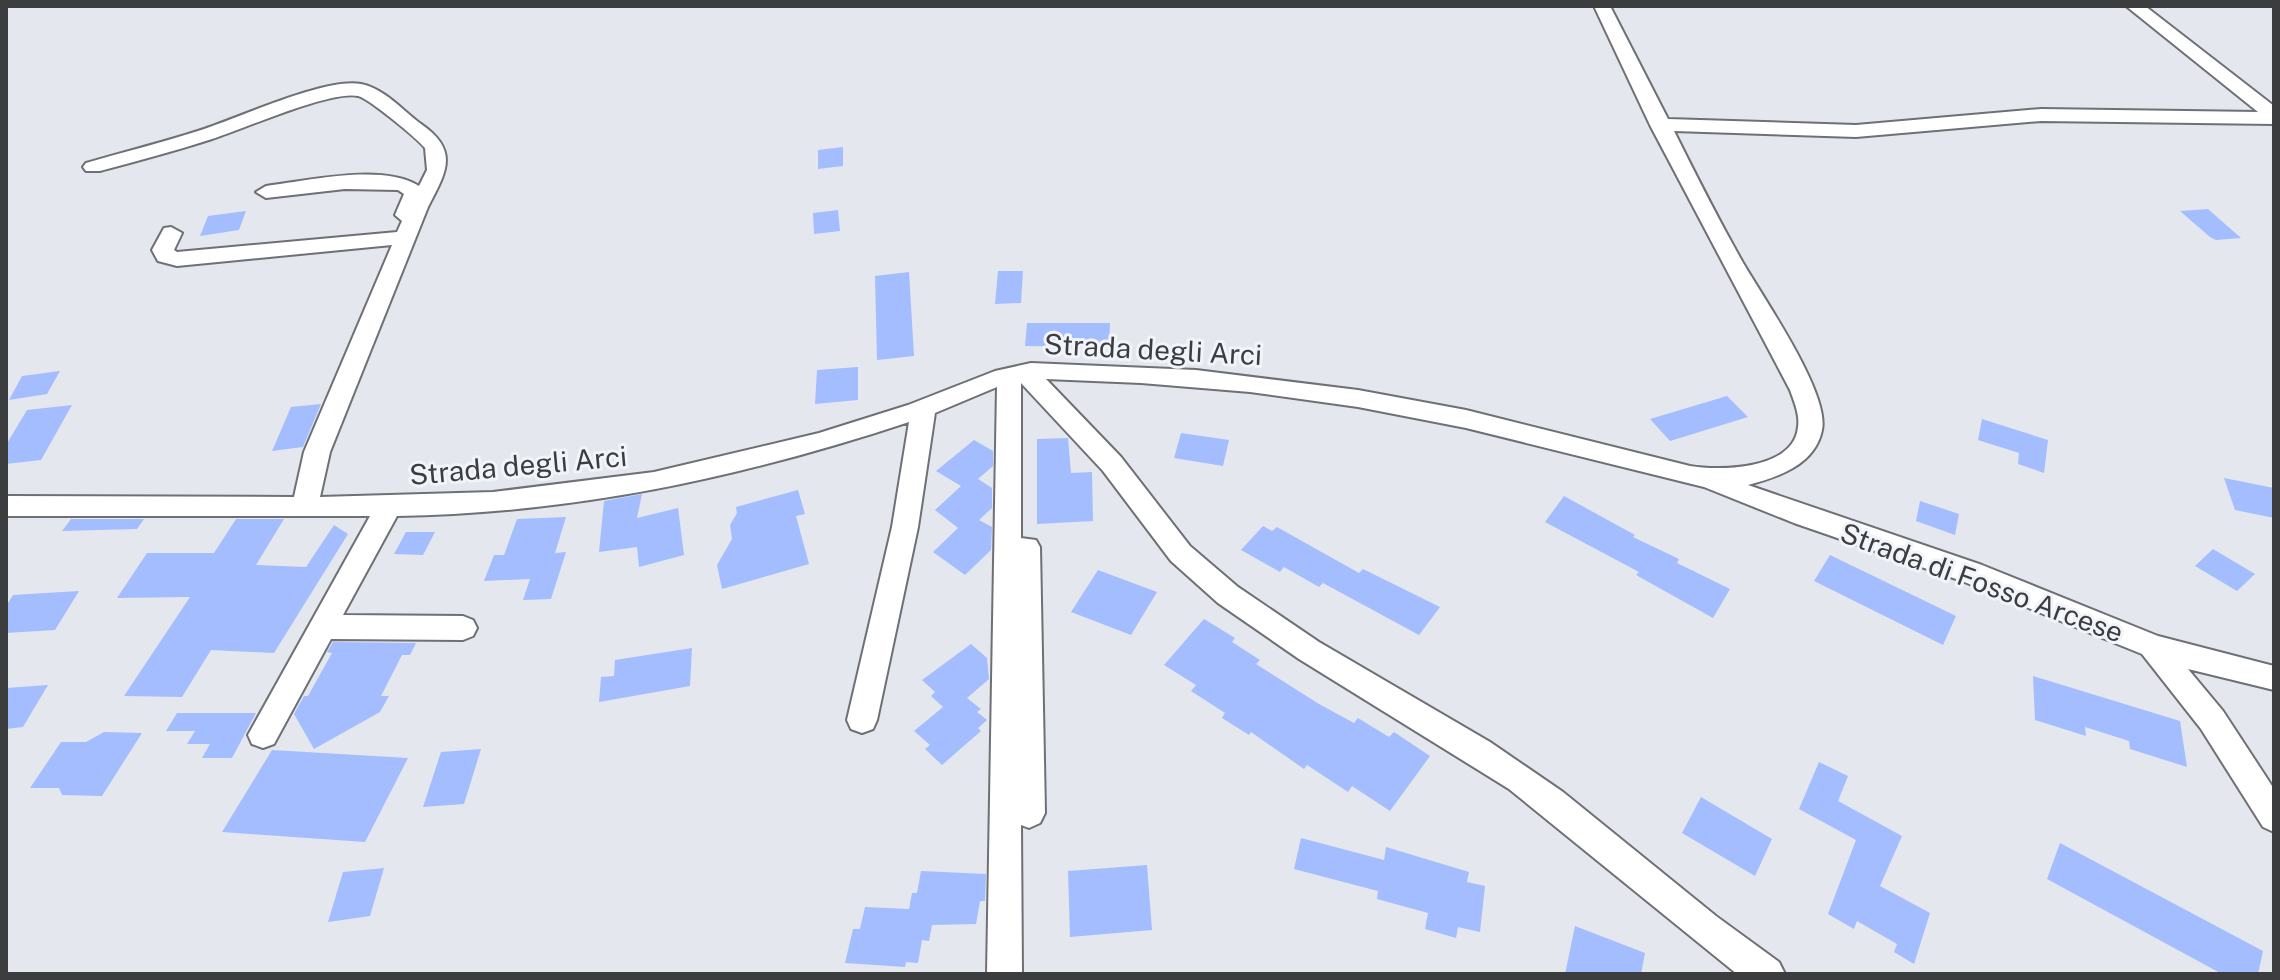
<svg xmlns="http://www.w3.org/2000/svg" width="2280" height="980" viewBox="0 0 2280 980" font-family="'Public Sans',sans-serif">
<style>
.building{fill:#a4bdff}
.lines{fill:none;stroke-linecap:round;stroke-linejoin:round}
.minor-casing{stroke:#6d7075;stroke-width:4}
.minor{fill:#fff;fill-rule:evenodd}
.labels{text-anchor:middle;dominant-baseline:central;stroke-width:6;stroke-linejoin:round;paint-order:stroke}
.street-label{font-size:28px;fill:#3c3d3f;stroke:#f2f4fb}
</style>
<rect width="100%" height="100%" fill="#e4e7ed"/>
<path class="building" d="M843 147V166L818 169V150Z
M2208 209 2241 238 2216 240 2210 237 2180 211Z
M838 210 840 231 814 234 813 213Z
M246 211 239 230 200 236 208 216Z
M998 271H1023L1021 303 995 304Z
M909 272 914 356 877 360 875 276Z
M1027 323H1110L1109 347 1025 346Z
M858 367V400L815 404 817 370Z
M60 371 47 394 9 400 22 376Z
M1727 396 1748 417 1670 441 1650 419Z
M321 404 303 447 272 451 291 407Z
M72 405 41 460 6 464V445L27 410Z
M1982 419 2048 440 2044 473 2018 464 2019 453 1978 440Z
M1181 433 1229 440 1223 466 1174 458Z
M1068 438 1071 473 1092 472 1093 521 1037 524V439Z
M974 440 993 451V466L978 479 992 488V508L979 520 992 527 991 550 965 575 933 552 958 528 935 510 961 486 936 471Z
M2224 478 2274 488V518L2235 510Z
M798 490 805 514 796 516 809 564 722 589 717 565 732 539 730 525 737 513 736 507Z
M642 494 637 518 678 508 684 555 639 567 637 547 599 552 604 501Z
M1564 496 1635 535 1633 537 1679 559 1677 563 1730 589 1713 618 1636 575 1639 572 1545 522Z
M1920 501 1959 514 1955 535 1916 521Z
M566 517 555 553 566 552 551 599 523 600 530 579 484 581 494 555H504L517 519Z
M71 519H144L137 529 62 531Z
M236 519H284L256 565 306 567 334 525 348 534 274 653 211 650 182 697 124 696 190 597 117 598 147 553H214Z
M1263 526 1272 531 1277 527 1359 573 1363 569 1440 607 1419 635 1323 583 1319 587 1284 567 1280 572 1241 550Z
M406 532H435L423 555 394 554Z
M2213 549 2255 574 2237 591 2195 566Z
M1830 555 1956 616 1943 645 1814 581Z
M1098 570 1157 592 1131 635 1071 612Z
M79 591 55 630 6 633V606L13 595Z
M1204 619 1235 638 1232 642 1260 660 1256 664 1319 704 1354 723 1358 718 1389 737 1394 732 1430 756 1390 811 1352 786 1348 792 1307 765 1304 769 1251 732 1249 735 1222 718 1225 713 1191 691 1196 685 1164 665Z
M333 642 416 643 410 655H402L381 696H389L380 712 314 749 294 714 304 696H308L332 653 327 652Z
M971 644 987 658 989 679 967 698 981 709 977 712 987 720 978 728 981 731 942 765 925 749 930 745 914 731 943 707 931 696 935 692 922 680Z
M692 648 690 686 599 702 601 677 614 676 615 660Z
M2033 676 2180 721 2187 767 2130 749 2129 741 2085 727 2086 736 2035 720Z
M48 685 23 727 6 729V688Z
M177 713H256L232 758H202L210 744H187L195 731H166Z
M104 732 142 733 102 796 62 795 59 788H30L61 742H86Z
M481 749 464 804 423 807 441 752Z
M272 750 408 758 365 842 222 832Z
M1819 762 1848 776 1838 801 1902 836 1880 886 1930 913 1914 964 1894 952 1897 944 1857 921 1854 929 1828 914 1856 840 1799 809Z
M1701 797 1772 839 1755 876 1682 833Z
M1301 838 1384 860 1386 847 1469 872 1467 882 1485 886 1480 932 1458 927 1456 938 1425 929 1428 913 1377 899 1378 891 1294 869Z
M2060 843 2263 951 2258 974H2222L2047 879Z
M1147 865 1152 930 1070 937 1068 871Z
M384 868 370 916 328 922 343 872Z
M921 871 986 874 985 901H980L976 924 932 925 929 941 922 940 918 963 906 962 905 967 845 963 853 929H860L865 907 909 909 912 893H917Z
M1575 926 1645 953 1641 974H1565Z"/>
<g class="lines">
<defs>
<path id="minor" d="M1594 6H1610L1668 119 1856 125 2041 109 2258 112 2126 6H2145L2274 106V124L2041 121 1856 137 1674 131C1696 175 1718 219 1742 261 1762 296 1830 393 1822 430 1815 465 1778 477 1748 485L1982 565 2158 636 2274 666V690L2188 669 2223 711 2274 789V832L2263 827 2201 729 2142 654 1962 581 1794 523 1704 487 1466 428 1358 407 1250 392 1141 383 1046 379 1121 457 1190 546 1238 587 1319 642 1490 742 1563 792 1716 916 1779 962 1785 974H1737L1509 789 1299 659 1218 603 1171 561 1103 471 1021 383V538L1036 540 1040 547 1045 813 1040 823 1029 828 1021 825 1022 973 987 974 997 387 935 413 918 527 877 720 873 729 862 733 851 729 847 720 892 527 909 422C740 478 576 513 397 516L343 615 463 616 473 620 477 628 473 636 463 640 331 639 274 744 263 748 252 744 248 735 370 516H6V496L294 497 304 452 392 245 177 266 158 261 152 250 164 228 171 227 182 233 174 250 177 252 397 232 402 221 395 215 404 194 398 190 345 189 266 198 256 192 266 186C307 181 382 163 419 186L427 170 425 148C418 139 367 97 358 96 331 90 243 129 212 139 175 151 137 161 100 171H86L83 167 86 163C123 152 161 143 198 131 236 119 326 77 361 84 385 89 402 110 421 124 460 151 446 172 428 207L330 452 320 497 493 492 654 472 819 433 908 405 995 371 1031 363 1196 370 1358 390 1466 410 1690 466C1720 471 1794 470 1798 427 1800 415 1794 401 1790 390L1650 125Z"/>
</defs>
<use href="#minor" class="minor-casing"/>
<use href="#minor" class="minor"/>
</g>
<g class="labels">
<g class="street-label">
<text transform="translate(1153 349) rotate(3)">Strada degli Arci</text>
<text transform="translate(518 465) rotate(-5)">Strada degli Arci</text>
<text transform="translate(1982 582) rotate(20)">Strada di Fosso Arcese</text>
</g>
</g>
<rect width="2280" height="980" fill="none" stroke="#3c3d3f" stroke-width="16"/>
</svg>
